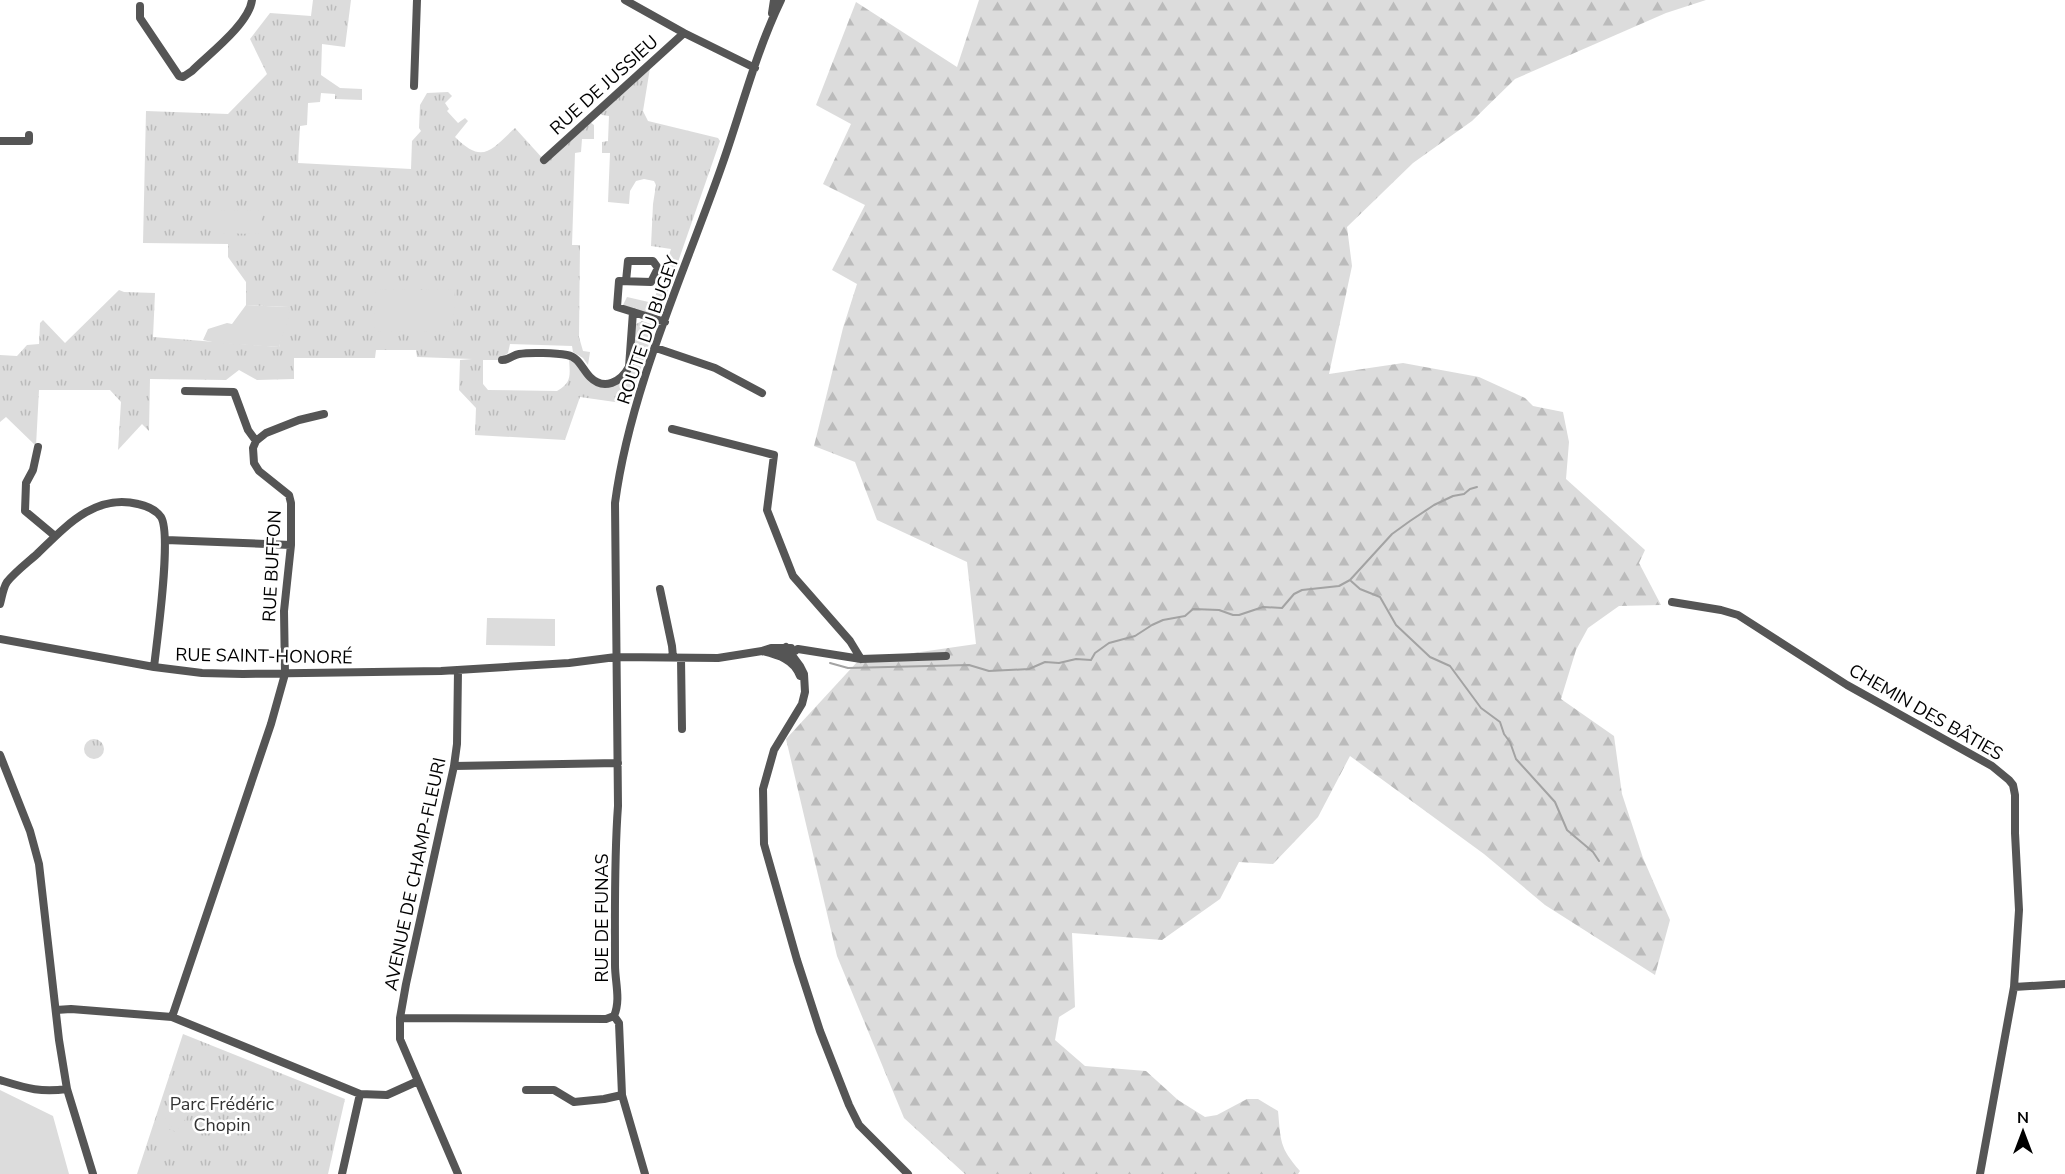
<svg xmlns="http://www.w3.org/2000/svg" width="2065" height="1174" viewBox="0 0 2065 1174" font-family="'Nunito Sans',sans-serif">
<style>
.forest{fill:url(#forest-firs)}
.park{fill:url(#park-tufts)}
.pitch{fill:#dcdcdc}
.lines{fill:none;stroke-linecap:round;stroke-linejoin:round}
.stream{stroke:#a3a3a3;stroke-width:2}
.minor{stroke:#555;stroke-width:8}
.labels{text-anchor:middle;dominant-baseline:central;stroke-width:5;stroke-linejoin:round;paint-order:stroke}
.street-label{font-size:18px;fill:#000;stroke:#fff}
.park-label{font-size:18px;fill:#333;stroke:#fff}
</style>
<defs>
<pattern id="forest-firs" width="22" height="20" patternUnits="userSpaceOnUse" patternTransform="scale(1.5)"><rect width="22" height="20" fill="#dcdcdc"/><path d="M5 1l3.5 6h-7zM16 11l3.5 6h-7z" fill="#bbb"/></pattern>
<pattern id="park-tufts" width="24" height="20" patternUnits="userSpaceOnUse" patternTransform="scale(1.5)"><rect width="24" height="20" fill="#dcdcdc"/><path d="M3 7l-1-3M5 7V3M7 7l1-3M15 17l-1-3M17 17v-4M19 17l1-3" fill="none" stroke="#bbb"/></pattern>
</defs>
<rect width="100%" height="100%" fill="#fff"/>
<path class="forest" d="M979 0H1706L1666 13 1515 79 1472 121 1413 163 1347 227 1352 266 1329 374 1403 363 1479 377 1525 398 1533 406 1563 412 1569 442 1566 479 1645 550 1639 563 1661 605 1619 606 1588 628 1576 650 1561 699 1614 736 1622 794 1643 858 1670 920 1655 975 1545 905 1484 854 1350 756 1318 817 1273 864 1239 862 1220 899 1162 940 1072 933 1075 1007 1059 1017 1055 1040 1085 1066 1146 1071 1178 1100 1205 1117 1217 1115 1247 1099H1258L1278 1111C1281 1141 1279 1147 1300 1171L1298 1174H965L904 1118 837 956 786 739 858 661 976 644 967 562 877 520 855 462 814 446 843 328 857 284 832 270 865 205 823 184 851 124 816 105 856 2 957 67Z"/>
<path class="park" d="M313 0H351L345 47 322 44 321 75 340 88 362 89V100L335 99V94L321 93 320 102 308 103 307 125 300 126 298 163 411 169 412 141 421 131 419 128 420 105 427 93 448 92 452 96 445 103 449 109 447 111 458 123 465 118 468 121 455 137C483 165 491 150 515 128L544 160 587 120 594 125V139H582L581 152 575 153 572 245H580L579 337 583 351 590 352 588 365 583 358 573 352 572 346 510 344 508 353 498 360H483V384L488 390 557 391C574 382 569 372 569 355L602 383 625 375 632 326 642 321 651 324 653 332 629 404 580 397 565 440 475 435 476 408 459 390 460 360 472 359 417 357 416 350H376L375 358H294V379L257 380 239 370 226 380 150 379 149 431 142 424 118 450 121 402 110 390H39L36 446 6 417 0 422V355L17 356 27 345 39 344 40 323 43 320 65 343 119 290 124 292 155 293 153 337 279 347 288 307 246 305V282L228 257V244L143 243 146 111 228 114 267 74 250 39 270 13 311 16Z
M651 62 643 111 648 121 718 138 720 141 661 311 651 315 623 305 627 297 653 303 671 249 651 246 653 204 656 185 654 181 644 179 636 181 630 191 629 204 608 202 610 153H602V142L608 141 609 116 602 115 599 110Z
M84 749a10 10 0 1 1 20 0a10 10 0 1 1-20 0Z
M183 1034 345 1099 328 1174H137Z"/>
<path class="pitch" d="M217 210 262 211 261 234 217 233Z
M376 289 455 290 453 332 374 331Z
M246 305 288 307 290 313 279 347 217 343 203 340 208 329 227 323 232 324Z
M487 618 555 619V646L486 645Z
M0 1090 53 1116 69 1174H0Z
M180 1099 193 1109 177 1130 164 1121Z
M155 1124 176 1132 171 1149 149 1141Z"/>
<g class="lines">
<path class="stream" d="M1351 581 1360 589 1380 597 1396 625 1430 657 1450 666 1481 708 1500 722 1504 734 1510 742 1516 759 1555 802 1567 830 1593 852 1599 861
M830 663 848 668 969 665 989 671 1029 669 1045 662 1059 663 1076 659 1091 660 1095 653 1109 643 1135 636 1152 625 1163 620 1185 616 1193 609 1219 610 1233 615H1239L1263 607 1282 608 1294 594 1302 590 1339 586 1350 580 1392 534 1410 521 1434 505 1453 496 1464 494 1470 489 1477 487"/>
<path class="minor" d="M625 0 684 33 755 68
M140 6V18L179 76 183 77 192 71C209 54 249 24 252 0
M772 13 774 0
M414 86 417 0
M0 141H29V135
M544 160 684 33
M626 281 628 261H653L658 268 651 282 619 281 617 307 665 322
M656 348 715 368 762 393
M502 360C509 360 513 355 519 354 530 352 556 353 567 355 579 357 582 369 590 377 604 391 621 382 629 367L633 312
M185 391 234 392 248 430 256 441
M672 429 774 455 767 510 793 576 850 641 861 659
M38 447 33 470 26 483 25 511 55 536
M166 540 291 545
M660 589 672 646 673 657
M1672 602 1721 610 1738 615 1847 685 1992 766 2009 780 2013 785 2015 795V833L2019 910 2014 987 1980 1174
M0 604C2 597 3 588 7 582 15 572 27 563 37 554 65 527 95 493 138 504 147 506 156 510 161 517 172 535 157 640 154 667
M0 639 154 667 202 673 243 674 441 671 569 663 616 657 718 658 762 651
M786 647 800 666 804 674 805 692 802 704 774 750 763 789 764 844 797 960 820 1031 849 1105 859 1125 908 1174
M791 648H771L762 651C778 655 794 659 800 676
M798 649 861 659 946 656
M781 655 795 651
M681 658 682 729
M0 755 30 831 39 864 59 1040 67 1089 93 1174
M454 766 618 763
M2014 987 2065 984
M56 1010 71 1009 172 1017 360 1094 387 1095 418 1081
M172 1017 271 724 285 674 284 611 291 545V503L289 495 259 471 254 463 253 448 256 441 266 433 299 420 324 414
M400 1018 606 1019 614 1016
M0 1080C26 1088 40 1093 67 1089
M526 1090H554L574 1102 604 1099 622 1095
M342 1174 360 1094
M458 1174 400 1039V1018L406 984 454 766 457 744 458 670
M645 1174 622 1095 619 1023 614 1016C621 1000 615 982 615 965 615 912 614 859 618 806L615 503C630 390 683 276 721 168 741 112 755 54 781 0"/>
</g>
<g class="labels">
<g class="street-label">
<text transform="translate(604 85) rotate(-42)">RUE DE JUSSIEU</text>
<text transform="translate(648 330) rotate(-71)">ROUTE DU BUGEY</text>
<text transform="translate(272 566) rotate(-87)">RUE BUFFON</text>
<text transform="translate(264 656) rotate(1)">RUE SAINT-HONORÉ</text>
<text transform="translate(1926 712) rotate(30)">CHEMIN DES BÂTIES</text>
<text transform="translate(415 874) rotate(-78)">AVENUE DE CHAMP-FLEURI</text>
<text transform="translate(602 918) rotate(-90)">RUE DE FUNAS</text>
</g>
<g class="park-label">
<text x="222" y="1104">Parc Frédéric<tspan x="222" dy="21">Chopin</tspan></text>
</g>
</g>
<g transform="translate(2023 1132)" stroke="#ffffff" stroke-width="4.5" paint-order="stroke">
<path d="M0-4.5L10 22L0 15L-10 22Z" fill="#000000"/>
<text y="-9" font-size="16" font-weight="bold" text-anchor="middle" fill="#000000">N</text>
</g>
</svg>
